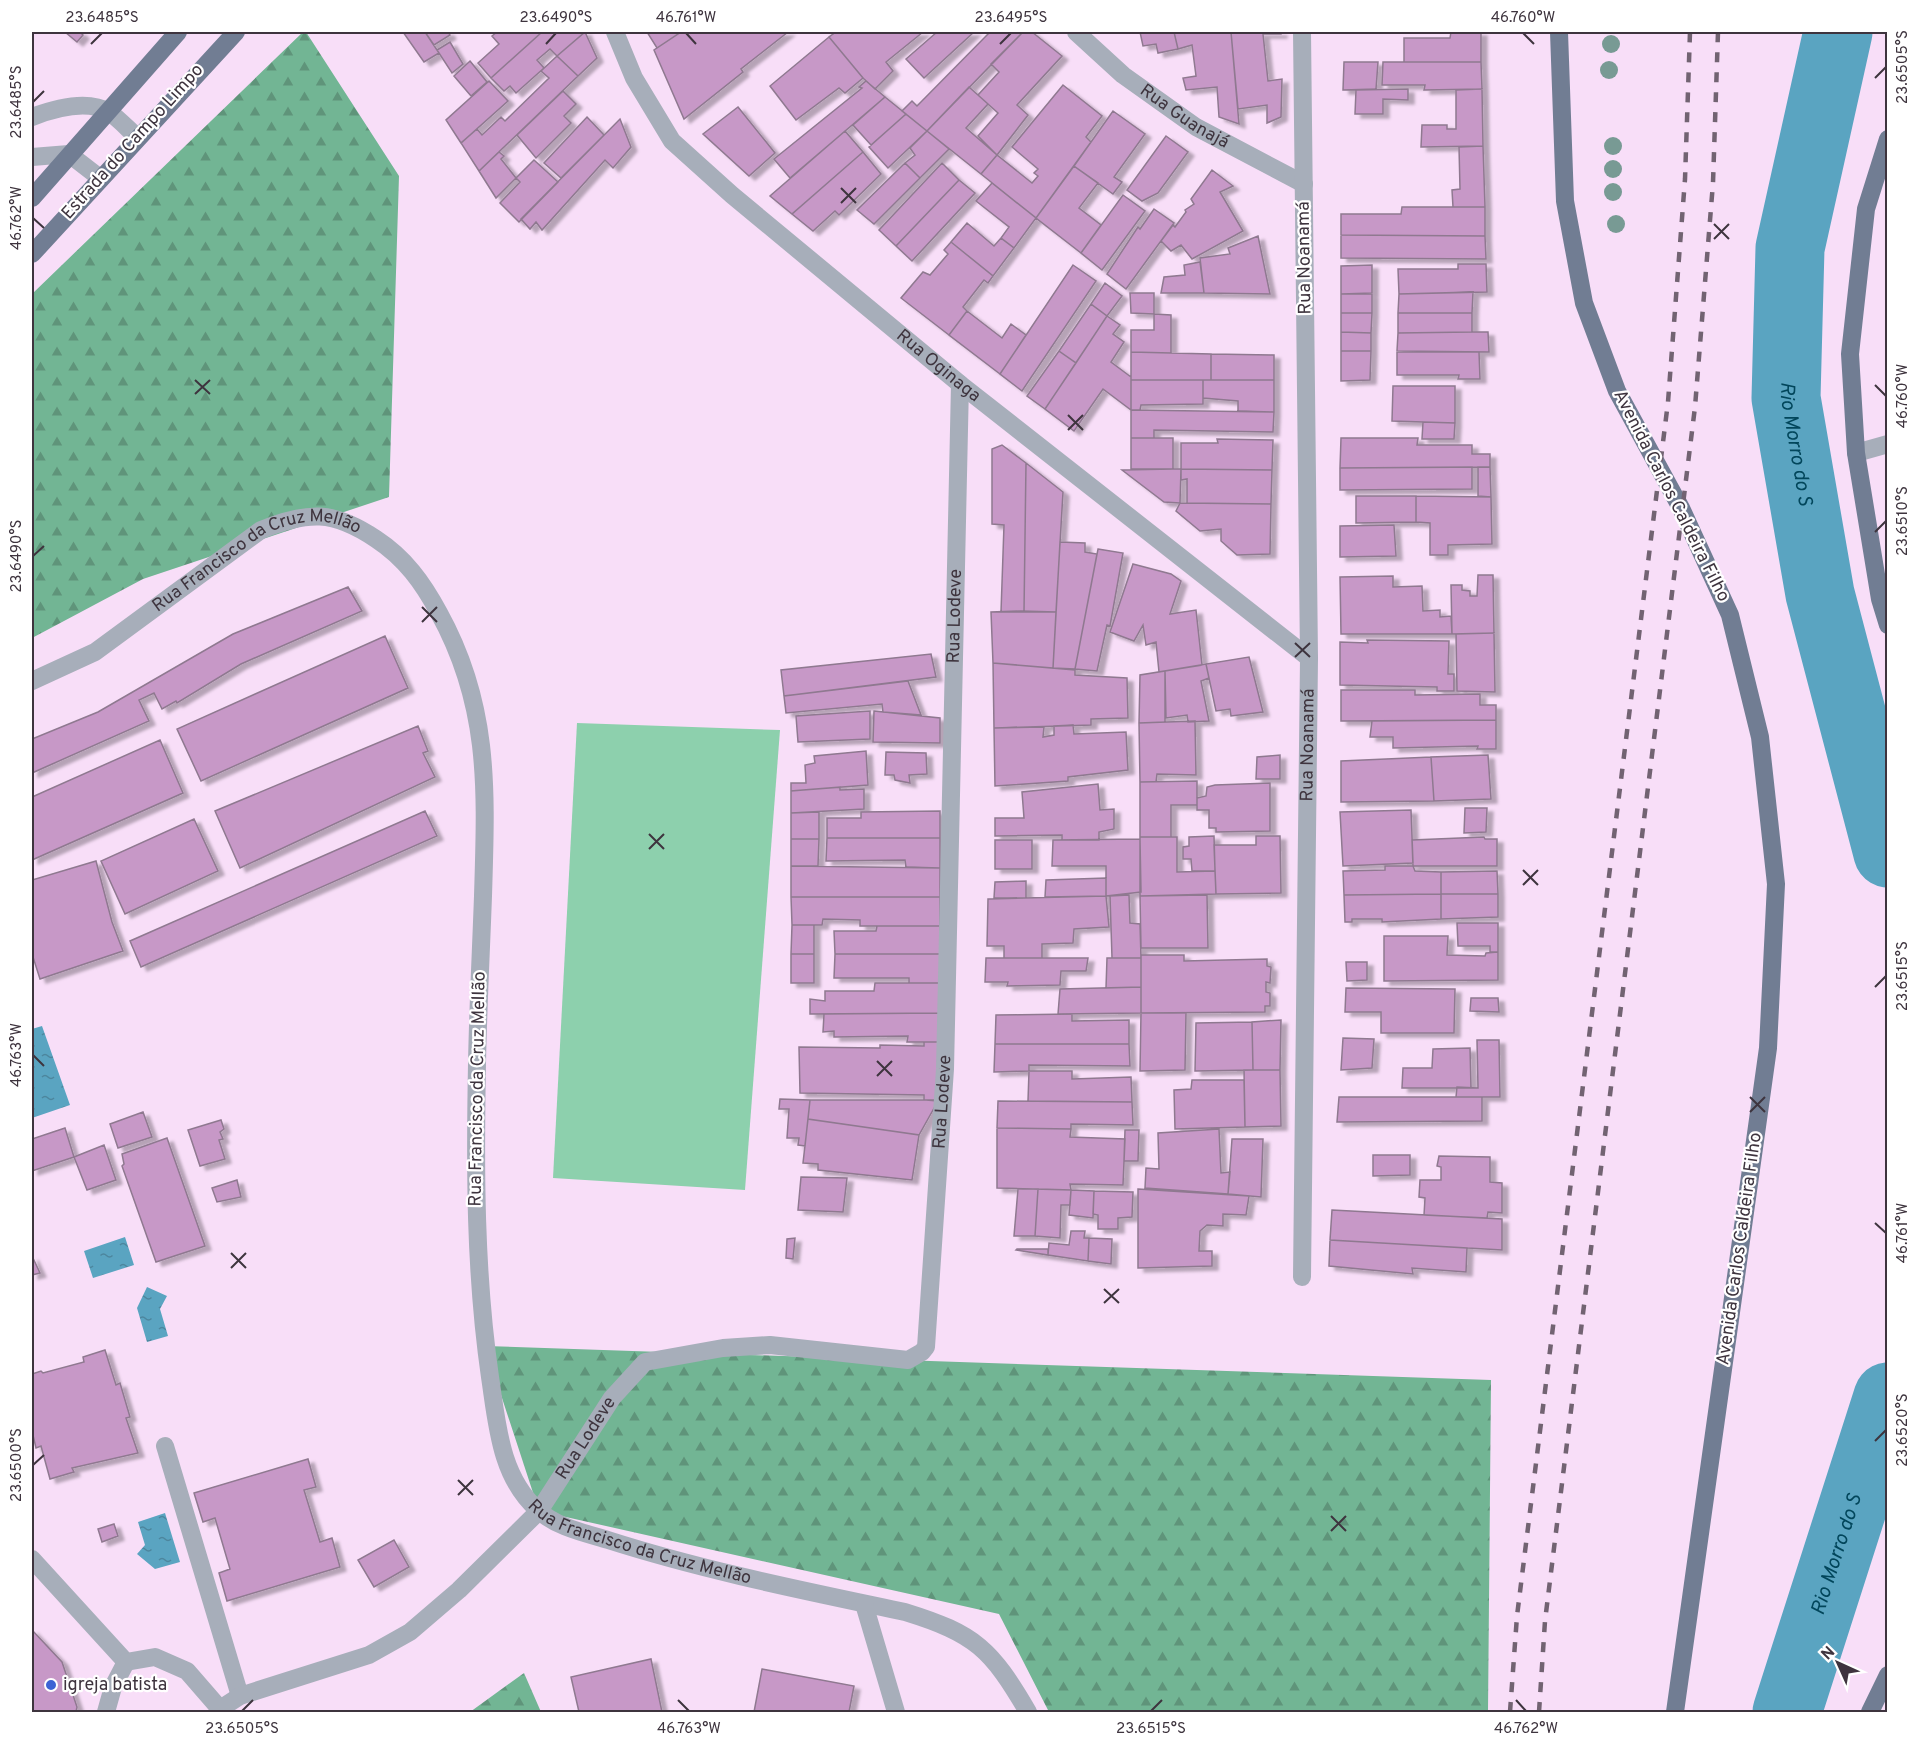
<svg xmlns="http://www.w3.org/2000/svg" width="1919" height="1744" viewBox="0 0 1919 1744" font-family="Overpass,sans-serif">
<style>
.forest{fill:url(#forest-firs)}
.park{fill:#8dd0ad}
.water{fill:url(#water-ripples)}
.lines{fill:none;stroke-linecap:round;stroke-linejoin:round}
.river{stroke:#5aa4c1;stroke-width:69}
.building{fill:#c798c7;stroke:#8f7990;stroke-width:1.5;filter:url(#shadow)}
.minor{stroke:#a7aeba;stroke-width:18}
.major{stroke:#717d93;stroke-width:18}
.rail{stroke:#726372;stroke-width:4.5;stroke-dasharray:10 10;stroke-linecap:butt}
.tree{fill:#789a94}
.ticks{fill:none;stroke:#3e343e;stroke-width:2}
.poi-dot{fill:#3c63d4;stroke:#fff;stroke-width:2}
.labels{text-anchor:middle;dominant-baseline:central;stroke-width:4.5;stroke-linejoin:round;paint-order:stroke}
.street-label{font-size:18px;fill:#3e343e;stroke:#fff}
.poi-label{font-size:18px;fill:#3e343e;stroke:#fff;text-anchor:start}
.water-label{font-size:20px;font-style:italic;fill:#02465b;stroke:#fff}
.neatline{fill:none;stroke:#3e343e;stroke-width:2}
.ticks-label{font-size:15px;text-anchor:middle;fill:#3e343e}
</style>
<defs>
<pattern id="forest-firs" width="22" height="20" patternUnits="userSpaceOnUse" patternTransform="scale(1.5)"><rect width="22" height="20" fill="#72b594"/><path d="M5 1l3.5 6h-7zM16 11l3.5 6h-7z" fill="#5f947a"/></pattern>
<pattern id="water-ripples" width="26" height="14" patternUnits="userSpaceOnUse" patternTransform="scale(1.5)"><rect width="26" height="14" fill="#5aa4c1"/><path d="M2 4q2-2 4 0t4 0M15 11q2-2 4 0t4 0" fill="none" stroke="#4c869e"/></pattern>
<filter id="shadow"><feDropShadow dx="6" dy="4" stdDeviation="1.5" flood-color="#0004"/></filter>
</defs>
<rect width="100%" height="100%" fill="#f8def8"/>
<path class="forest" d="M303 32H306L399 176 389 497 143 579 32 638V294Z
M485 1346 1491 1380 1488 1712H1049L999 1614 539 1511Z
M524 1673 541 1712H470Z"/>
<path class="park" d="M577 723 780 730 745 1190 553 1178Z"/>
<path class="water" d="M42 1026 70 1105 32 1118V1029Z
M125 1237 134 1265 93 1278 84 1251Z
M147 1287 167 1296 160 1309 168 1336 147 1342 137 1308Z
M165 1513 180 1562 155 1569 137 1554 145 1545 138 1522Z"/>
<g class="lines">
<g class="river">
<path id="s1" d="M1838 32 1790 248 1786 398 1820 594 1888 853"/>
<path id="s2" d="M1787 1712 1888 1397"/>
</g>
</g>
<path class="building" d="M65 32H80L83 35 77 42Z
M403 32H425L439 53 424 62Z
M425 32H448L450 35 434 45Z
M497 32H542L491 78 478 63 499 44 492 36Z
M542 32H585L557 56 550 49 537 60 544 68 516 93 510 86 504 91 491 78Z
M585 32 597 58 578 76 557 56Z
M647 32H681L657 48Z
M681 32H788L741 69 743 72 684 119 654 50Z
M836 32H923L886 62 893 71 875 89 863 78 829 37Z
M937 32H974L924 78 906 59Z
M990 32H1023L927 131 902 111 912 101 917 106Z
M1023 32H1032L1062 56 1017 105 1028 115 997 155 978 136 998 113 978 95 999 72 991 64Z
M1140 32H1174L1178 49 1158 53 1156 44 1143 46Z
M1174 32H1231L1239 124 1219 117 1217 87 1186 90 1183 78 1196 76 1192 45 1178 49Z
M1231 32H1281V34H1263L1268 81 1282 79 1281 117 1267 123V105L1238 109Z
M1451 32H1481V62H1404V38H1450Z
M829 37 863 78 845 93 839 88 796 120 770 86Z
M450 42 463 64 452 73 437 50Z
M557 56 578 76 479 171 461 143 477 129 482 135 501 117 505 121 549 78 541 71Z
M470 61 487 82 471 96 454 76Z
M1344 62H1378L1376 89 1343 90Z
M1383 62H1481L1482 89 1424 90 1425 85H1382Z
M489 81 508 101 461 143 446 120Z
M866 81 885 97 790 178 774 159 862 88 859 87Z
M1063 85 1102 116 1086 137 1091 142 1036 218 981 174 997 155 1032 183 1038 176 1034 173 1038 169 1012 147Z
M969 87 988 104 966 128 997 155 981 174 927 131Z
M1408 89V100L1383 99V114H1355L1356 90Z
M1482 89 1483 146 1421 147 1422 125H1447V129H1456V90Z
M563 91 576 104 564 116 571 123 536 158 517 135Z
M885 97 906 114 871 145 853 125Z
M738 107 775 153 749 176 703 134Z
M1113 111 1145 134 1114 177 1122 182 1113 194 1074 166Z
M906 114 927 131 888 168 869 147Z
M587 117 604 135 561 178 544 163Z
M620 119 631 147 613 168 605 160 542 230 536 222 530 229 521 219Z
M845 131 863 152 792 214 770 196Z
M927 131 949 149 920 178 905 163 915 155 910 148Z
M1166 136 1188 152 1158 193 1142 201 1127 190Z
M1483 146 1485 207H1453L1452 190 1460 189 1459 147Z
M499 152 504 156 501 159 516 178 496 198 479 171Z
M863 152 881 174 839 215 835 211 813 231 792 214Z
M534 160 558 182 519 222 500 203 520 182 516 178Z
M905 163 920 178 874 224 857 210Z
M942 163 959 180 896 246 879 230Z
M1074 166 1098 183 1079 208 1101 225 1081 253 1036 218Z
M1212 170 1233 186 1220 192 1243 231 1192 259 1181 245 1171 251 1161 241 1173 225 1175 227 1186 212 1185 210 1194 204 1191 199Z
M959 180 975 193 912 261 896 246Z
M992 183 1036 218 1014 248 1001 238 1009 227 976 201Z
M1123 195 1145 211 1102 270 1081 253Z
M1402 207H1485V236L1341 235V214H1401Z
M1154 209 1174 223 1126 289 1107 274 1138 227 1140 229Z
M967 223 994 246 1001 238 1014 248 993 276 951 242Z
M1341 235 1485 236 1486 259 1341 258Z
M1258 236 1270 294 1204 293 1200 258 1230 254 1228 248Z
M951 242 993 276 988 283 984 280 963 307 967 311 949 335 901 298 923 272 930 275 948 254 944 250Z
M1200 262 1204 293H1161L1164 277 1185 275 1184 265Z
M1458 264H1486L1487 292 1399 294 1398 269H1458Z
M1073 265 1096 281 1022 391 1000 374Z
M1372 265V293L1341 294V266Z
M1105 283 1122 296 1107 316 1091 304Z
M1473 292 1472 313H1398L1399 294Z
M1130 293H1154V314L1131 313Z
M1341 294H1372V313H1341Z
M1091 304 1107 316 1076 363 1059 351Z
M967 311 1002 338 1011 324 1026 335 1000 374 949 335Z
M1341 313H1372L1371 333 1341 332Z
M1398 313H1472V332L1398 333Z
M1154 314 1171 315V353L1131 352V330H1154Z
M1107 316 1120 325 1113 334 1124 342 1111 362 1131 377V410L1103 389 1074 431 1045 409Z
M1341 332 1371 333V351H1341Z
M1472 332H1488L1489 352 1397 351 1398 333Z
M1059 351 1076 363 1045 409 1027 396Z
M1341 351H1371L1370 380 1341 381Z
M1131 352 1211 354V380H1131Z
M1397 352H1479L1480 379H1458L1459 375H1397Z
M1211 354 1274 355V380H1211Z
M1131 380H1203V404L1141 405 1140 410H1131Z
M1203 380H1274V412L1238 411V401L1203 398Z
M1393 386H1455V423L1392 421Z
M1131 410 1274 412 1273 432 1154 430V438H1131Z
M1423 422 1455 423 1454 439H1422Z
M1131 438H1173V469H1131Z
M1341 438H1418L1417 445H1472V454H1490V467L1340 468Z
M1217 439 1273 440 1272 470 1181 469V443H1218Z
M1002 445 1026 463 1024 612H1001L1004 525 992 524V449Z
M1026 463 1063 492 1056 612H1024Z
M1472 467V489L1340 490V468Z
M1478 467H1490L1491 497 1478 496Z
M1173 469H1181L1180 503 1164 502 1122 470Z
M1181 469 1272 470 1271 504 1187 503V479L1181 480Z
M1356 496H1416V522L1356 523Z
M1416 496 1491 497 1492 544 1448 545V555H1430V523L1416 522Z
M1180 503 1271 504 1270 554 1237 555 1221 541V529L1200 531 1176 511Z
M1394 525 1396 556 1340 557V526Z
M1060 542 1085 543V552L1097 554 1075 669 1053 668Z
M1098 549 1123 553 1110 626 1107 625 1097 671 1075 669Z
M1133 564 1171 574 1181 581 1170 614 1196 610 1202 665 1159 672 1156 642 1146 645 1143 625 1134 641 1110 632Z
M1478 575H1493L1494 633 1452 634 1451 585H1462V590L1470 591V596H1477Z
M1393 576V587L1422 586 1423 611 1440 610V617L1451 616 1452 634H1341L1340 577Z
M348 587 362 611 241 664 177 703 176 701 162 709 154 693 139 700 149 721 32 773V739L98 712 233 634Z
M1021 611 1056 612 1053 668 993 663 991 612Z
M1494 633 1495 692 1457 691 1456 634Z
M385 636 408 688 201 781 177 729Z
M1367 640 1449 641 1448 674H1454V691H1437V687L1340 685V642L1368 643Z
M931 654 936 677 784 696 781 670Z
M1249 657 1263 712 1231 716 1230 709 1216 711 1206 664Z
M993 663 1075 670V675L1127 678 1128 718 1091 719V725L994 728Z
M1206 664 1209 678 1201 681 1209 721 1188 722 1187 715 1166 718 1165 671Z
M1165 671V722L1139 723 1140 675Z
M908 681 921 715 883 712 882 704 786 713 784 696Z
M1341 690H1415V695L1480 694V705H1496V720L1341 721Z
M870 711V739L798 742 796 716Z
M874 711 940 718V743L873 742Z
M1496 720V749H1477L1478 746 1393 748V737H1370L1372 721Z
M1195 721 1196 775 1157 774 1156 782H1140L1139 723Z
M1073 725 1074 734 1126 732 1128 770 1068 777V781L995 786 994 728 1044 727 1043 737 1054 735V726Z
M418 726 428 751 423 753 435 777 240 868 215 811Z
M160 740 183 793 32 860V797Z
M866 751 868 785 791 791V783H806L805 765 815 763 814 756Z
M886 752 926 753 927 774 909 775 910 783 895 780 894 775H885Z
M1280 755V779H1256L1257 757Z
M1488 755 1491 799 1434 801 1431 757Z
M1431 757 1434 801 1341 802V761Z
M1197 781V805H1171V837H1140V782Z
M1270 783V831L1216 832V828H1209V810H1197V798L1206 796 1207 787 1215 785Z
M1098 784 1100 810 1114 809V829L1099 832V840H1062V835L995 836V818H1024L1022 792Z
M840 787V790L864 789V809L791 813V791Z
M1465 808H1487L1486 832 1464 833Z
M1411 810 1413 863 1343 866 1340 812Z
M425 811 437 836 141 967 130 941Z
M940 811V838H827V818H861V812Z
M819 812V839H791V813Z
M194 819 218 871 125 914 101 861Z
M1214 836 1215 871H1192L1191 859H1183V847L1189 846V837Z
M1256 836H1280L1281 893 1216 894 1214 845H1256Z
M1140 837H1177V872L1215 871 1216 894 1140 896Z
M1484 837 1485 839H1497V866H1413L1412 840Z
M827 838H940V868L906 867 905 860 826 861Z
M791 839H819L818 866H791Z
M1140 839 1141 892 1106 896V866H1052L1053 840Z
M995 840H1032V869H995Z
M96 861 112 922 123 951 40 979 32 954V880Z
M791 866 940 868V897H791Z
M1385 866H1413L1415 871 1441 872V894L1344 895 1343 871 1385 870Z
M1497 871 1498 894H1441V872Z
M1106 878V896L1045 897 1046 880Z
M1026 881V898H994L995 882Z
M1441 894H1498V917L1441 919Z
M1441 894V919L1382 922V919H1352V922H1345L1344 895Z
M1129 895 1130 923 1140 924 1141 958H1112L1110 896Z
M1207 895 1208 948H1141L1140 896Z
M1106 896 1109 927 1074 929 1073 943 1042 944V958H1004V946H987L988 899Z
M791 897H940V926H860V920L823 919 822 925H792Z
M1457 923H1498V952H1490V946H1458Z
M792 925H814V954H791Z
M877 926H940V954H835L834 931H876Z
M1384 936H1448L1447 955 1485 956 1486 953 1498 952V980L1384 981Z
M791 954H814V983H791Z
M835 954H940L941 983H909V978H834Z
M1141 955H1184V961L1267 959V966L1271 967 1270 983 1266 982V992L1270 993V1006H1265V1012L1141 1013Z
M986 958H1088L1086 971H1061L1060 985 1007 986 1008 982H985Z
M1107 958H1141V987L1106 988Z
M1346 962H1367V980L1347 981Z
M875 983H941V1013L810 1014V999L825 1001V991H874Z
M1141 987V1013L1058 1014 1060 989Z
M1346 988 1455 989 1454 1033H1381V1012H1345Z
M1471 998H1498L1499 1012 1470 1011Z
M941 1013V1042H907L908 1036 834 1037V1031L823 1032 824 1014Z
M1141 1013H1186L1185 1070 1140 1071Z
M1072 1014V1021L1129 1020V1044H995L996 1015Z
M1281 1020 1280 1070H1253L1252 1022Z
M1252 1022 1253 1070 1195 1071 1196 1023Z
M1343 1038 1374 1039 1372 1068 1341 1070Z
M1477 1040H1499L1500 1097H1456L1457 1087 1478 1088Z
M924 1042H941L938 1100H924V1095L800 1093 799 1047 880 1048V1045L924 1046Z
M995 1044H1129L1130 1066 1029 1065V1071L994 1072Z
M1470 1048 1471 1088H1402L1403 1068H1432L1433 1049Z
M1244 1070H1280L1281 1126 1245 1127Z
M1029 1071H1072V1079L1131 1077 1132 1102 1028 1101Z
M1192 1080H1244L1245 1127 1175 1129 1174 1090 1191 1089Z
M1339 1097H1482V1121L1337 1122Z
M780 1099 810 1100 805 1146 798 1145 799 1138H787L789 1109H779Z
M810 1100H926L938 1101 919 1135 808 1119Z
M998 1101 1132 1102 1133 1125 1071 1124V1129L997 1128Z
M143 1112 152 1137 118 1148 110 1124Z
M808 1119 919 1135 912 1180 818 1170V1164L803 1163Z
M221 1120 224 1129 220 1132 223 1139 219 1140 225 1159 200 1166 188 1130Z
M65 1128 74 1157 32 1171V1139Z
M997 1128 1071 1129 1070 1137 1125 1139 1123 1185 1070 1184 1071 1190 997 1188Z
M1219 1129 1221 1173 1230 1172 1228 1194 1145 1188 1146 1168 1159 1169 1158 1133Z
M1125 1130H1139L1138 1161H1124Z
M167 1138 205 1246 156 1262 122 1166 124 1164 122 1154Z
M1232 1139H1263L1261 1197 1228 1194Z
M104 1145 116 1180 87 1190 74 1157Z
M1373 1155H1410V1175L1373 1176Z
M1439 1156 1490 1157V1182L1502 1183V1213L1488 1212 1487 1218 1424 1215 1425 1198 1419 1197 1420 1180H1441V1167L1437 1166Z
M801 1177 847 1178 843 1212 798 1210Z
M237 1180 241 1197 217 1202 212 1188Z
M1018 1189H1038L1035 1236H1014Z
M1038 1189 1071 1190 1070 1205H1061L1060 1238 1035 1236Z
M1138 1189 1249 1196 1246 1215 1223 1214V1226L1207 1225 1200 1231 1199 1251H1212V1266L1138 1268Z
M1071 1190 1094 1191 1093 1218 1069 1215Z
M1094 1191 1133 1192 1132 1217 1118 1218V1229H1098V1215L1093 1214Z
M1332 1210 1502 1219V1250L1330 1240Z
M1071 1231H1085L1084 1238H1089L1088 1261 1048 1255 1049 1243 1069 1245Z
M795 1238 793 1259 786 1258 787 1239Z
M1089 1238 1112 1239 1111 1264 1088 1261Z
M1330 1240 1467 1248 1466 1272 1412 1268 1413 1274 1329 1266Z
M1017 1249H1048V1255L1016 1250Z
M32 1256 40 1273 32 1275Z
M105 1350 116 1385 120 1383 130 1417 126 1418 138 1453 72 1468 74 1472 50 1479 41 1446 36 1448 32 1431V1374L41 1371 43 1373 84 1362 83 1357Z
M308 1459 316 1487 304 1490 320 1542 332 1538 340 1567 227 1601 219 1573 230 1569 215 1518 203 1522 194 1493Z
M114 1524 118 1536 102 1542 98 1529Z
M394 1540 409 1567 374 1587 358 1560Z
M32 1630 62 1662 77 1707 76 1712H32Z
M651 1659 662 1712H579L571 1677Z
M762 1669 854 1686 849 1712H754Z"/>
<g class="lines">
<g class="minor">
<path id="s3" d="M615 32 634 78 672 141 732 195 960 384 1309 658"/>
<path id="s4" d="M1076 32 1123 75 1196 127 1304 184"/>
<path d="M32 117C53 109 87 99 109 112 119 119 128 129 137 137"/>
<path d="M32 157 69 154 100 178"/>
<path d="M1856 453 1888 444"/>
<path id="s5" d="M32 681 95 652 261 530C308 511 333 510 376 539 405 558 423 583 439 613 491 707 486 793 483 896 481 952 478 1008 477 1064 475 1169 475 1273 490 1377 497 1423 500 1477 538 1510 556 1527 585 1533 608 1540 705 1571 806 1591 905 1612 976 1634 991 1649 1028 1712"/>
<path id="s6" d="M1302 1277 1309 658 1302 32"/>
<path d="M165 1446 240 1696"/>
<path id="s7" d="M32 1559 126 1662 155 1657 187 1671 220 1709 240 1696 369 1655 410 1632 459 1590 539 1511 612 1398 645 1362 723 1348 770 1345 908 1360 922 1352 926 1347 945 1069 960 384"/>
<path d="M864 1604 896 1712"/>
<path d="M106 1712 113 1687 126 1662"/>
</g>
<path class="major" d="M1559 32 1565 201 1584 303 1617 391 1681 508 1730 615 1760 737 1776 884 1768 1048 1675 1712
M1888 139 1866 209 1850 354 1856 453 1880 599 1888 625
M32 198 178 32
M32 254 236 32
M1870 1712 1888 1675"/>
<path class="rail" d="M1510 1712 1517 1616 1668 402 1685 179 1690 32
M1539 1712 1545 1621 1695 407 1713 183 1718 32"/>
</g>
<g class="tree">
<circle cx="1611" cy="44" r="9"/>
<circle cx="1609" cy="70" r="9"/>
<circle cx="1613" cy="146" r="9"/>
<circle cx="1613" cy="169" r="9"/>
<circle cx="1613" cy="192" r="9"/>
<circle cx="1616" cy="224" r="9"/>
</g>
<path class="ticks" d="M686 33 696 44M1523 33 1534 44M91 44 102 33M546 44 556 33M1000 44 1011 33M1875 78 1886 67M33 102 44 91M841 188 856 203M841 203 856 188M33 218 44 228M1714 224 1729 239M1714 239 1729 224M195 380 210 394M1875 385 1886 396M195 394 210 380M1068 415 1083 430M1068 430 1083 415M1875 532 1886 521M33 556 44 546M422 607 437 622M422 622 437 607M1295 643 1310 657M1295 657 1310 643M649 834 664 849M649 849 664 834M1523 870 1538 885M1523 885 1538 870M1875 987 1886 976M33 1055 44 1066M877 1061 892 1076M877 1076 892 1061M1750 1097 1765 1112M1750 1112 1765 1097M1875 1223 1886 1233M231 1253 246 1268M231 1268 246 1253M1104 1289 1119 1303M1104 1303 1119 1289M1875 1441 1886 1430M33 1465 44 1455M458 1480 473 1495M458 1495 473 1480M1331 1516 1346 1531M1331 1531 1346 1516M678 1700 689 1711M1516 1700 1526 1711M242 1711 253 1700M1151 1711 1162 1700"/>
<circle class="poi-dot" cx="51" cy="1685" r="6"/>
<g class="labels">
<g class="street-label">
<text stroke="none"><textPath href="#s4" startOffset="138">Rua Guanajá</textPath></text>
<text transform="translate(133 142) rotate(-48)">Estrada do Campo Limpo</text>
<text transform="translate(1305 258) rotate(-91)">Rua Noanamá</text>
<text stroke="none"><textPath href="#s3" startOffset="472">Rua Oginaga</textPath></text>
<text transform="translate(1671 496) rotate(63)">Avenida Carlos Caldeira Filho</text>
<text stroke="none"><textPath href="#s5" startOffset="261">Rua Francisco da Cruz Mellão</textPath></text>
<text stroke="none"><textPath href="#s7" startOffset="1840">Rua Lodeve</textPath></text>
<text stroke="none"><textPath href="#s6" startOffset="532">Rua Noanamá</textPath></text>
<text transform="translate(478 1089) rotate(-89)">Rua Francisco da Cruz Mellão</text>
<text stroke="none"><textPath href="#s7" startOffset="1354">Rua Lodeve</textPath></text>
<text transform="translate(1740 1249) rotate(-82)">Avenida Carlos Caldeira Filho</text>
<text stroke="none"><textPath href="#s7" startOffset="724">Rua Lodeve</textPath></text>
<text stroke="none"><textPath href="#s5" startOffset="1520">Rua Francisco da Cruz Mellão</textPath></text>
</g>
<g class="poi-label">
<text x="63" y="1685">igreja batista</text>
</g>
<g class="water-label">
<text stroke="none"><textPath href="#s1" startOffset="418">Rio Morro do S</textPath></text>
<text stroke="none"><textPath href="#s2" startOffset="165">Rio Morro do S</textPath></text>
</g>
</g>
<rect width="1919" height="1744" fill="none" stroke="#ffffff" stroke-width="66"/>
<g transform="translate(1838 1663) rotate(315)" stroke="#ffffff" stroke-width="4.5" paint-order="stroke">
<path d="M0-4.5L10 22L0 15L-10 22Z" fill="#3e343e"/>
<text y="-9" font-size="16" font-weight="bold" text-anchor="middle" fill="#3e343e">N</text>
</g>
<rect x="33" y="33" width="1853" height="1678" class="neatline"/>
<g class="ticks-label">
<text x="102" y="22">23.6485°S</text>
<text x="556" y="22">23.6490°S</text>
<text x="686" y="22">46.761°W</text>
<text x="1011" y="22">23.6495°S</text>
<text x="1523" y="22">46.760°W</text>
<text transform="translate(1902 67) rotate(-90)" y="5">23.6505°S</text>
<text transform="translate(16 102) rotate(-90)" y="5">23.6485°S</text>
<text transform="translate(16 218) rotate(-90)" y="5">46.762°W</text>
<text transform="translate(1902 396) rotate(-90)" y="5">46.760°W</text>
<text transform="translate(1902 521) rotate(-90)" y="5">23.6510°S</text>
<text transform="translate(16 556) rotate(-90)" y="5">23.6490°S</text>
<text transform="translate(1902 976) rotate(-90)" y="5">23.6515°S</text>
<text transform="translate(16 1055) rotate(-90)" y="5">46.763°W</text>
<text transform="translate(1902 1233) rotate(-90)" y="5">46.761°W</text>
<text transform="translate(1902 1430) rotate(-90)" y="5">23.6520°S</text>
<text transform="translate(16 1465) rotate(-90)" y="5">23.6500°S</text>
<text x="242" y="1733">23.6505°S</text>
<text x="689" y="1733">46.763°W</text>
<text x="1151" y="1733">23.6515°S</text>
<text x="1526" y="1733">46.762°W</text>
</g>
</svg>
